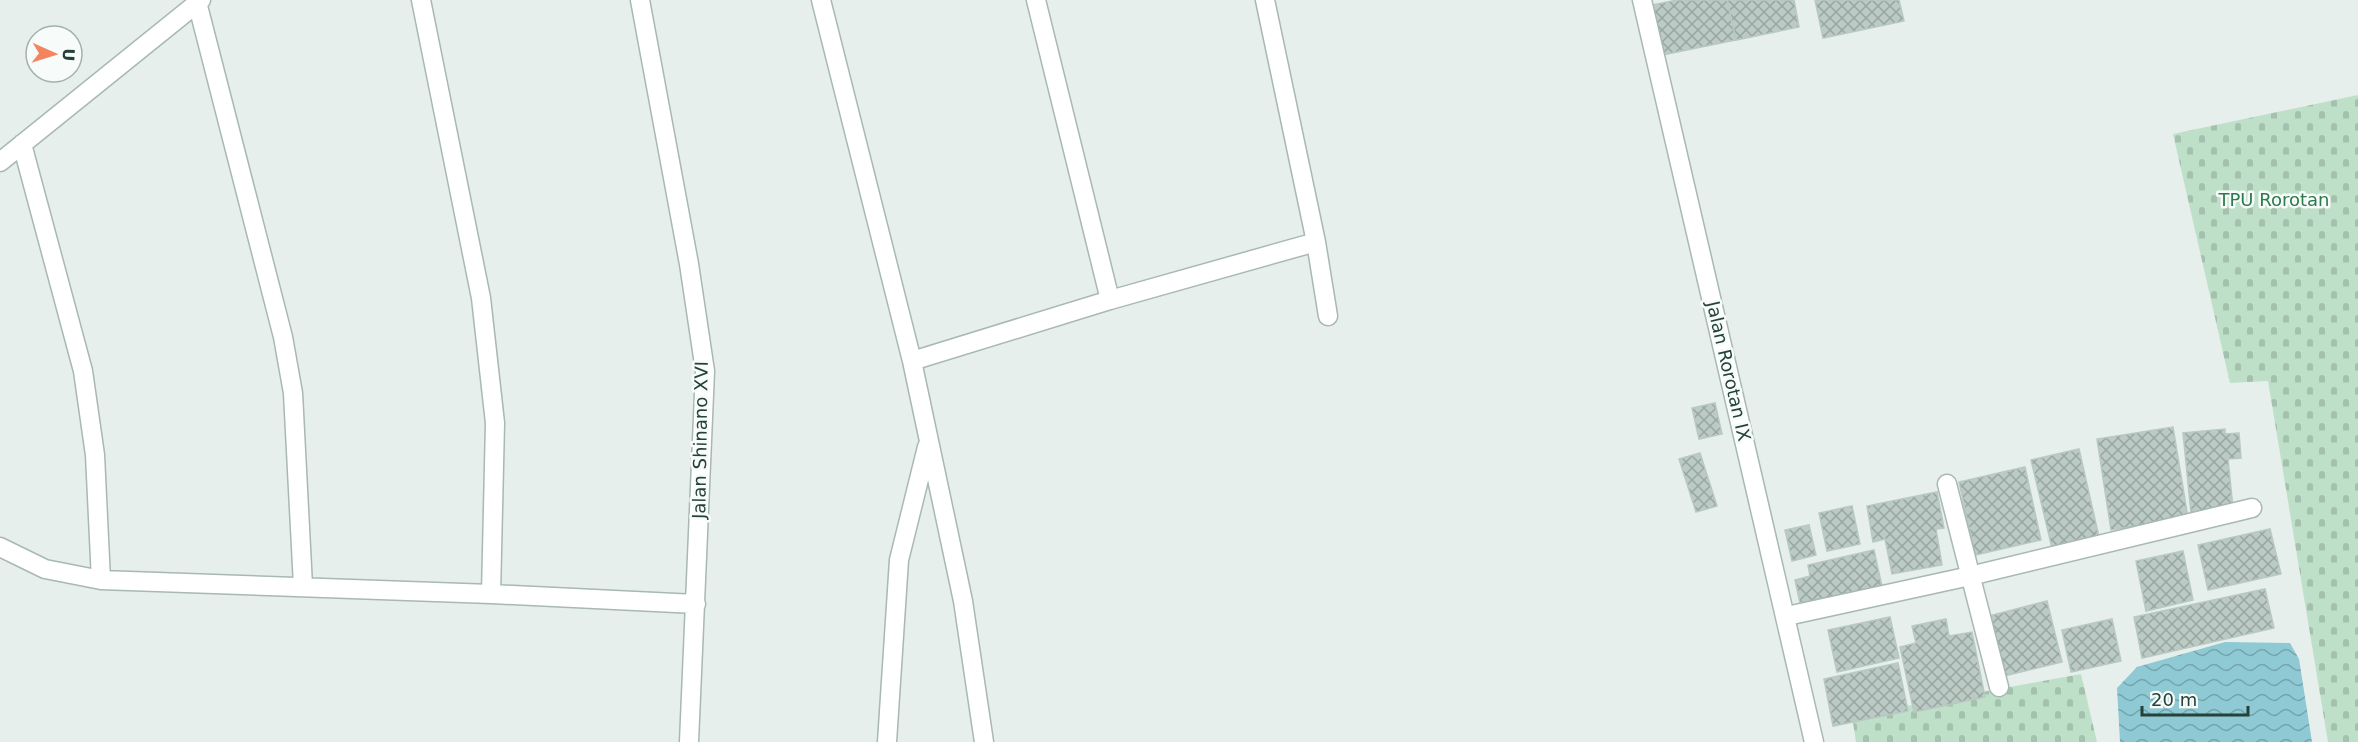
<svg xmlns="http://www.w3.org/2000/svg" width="2358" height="742" viewBox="0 0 2358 742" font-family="'DejaVu Sans',sans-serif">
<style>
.cemetery{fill:url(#cemetery-stones)}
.water{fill:url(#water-waves)}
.building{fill:url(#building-cross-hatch);stroke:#b8c9c2;stroke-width:1.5}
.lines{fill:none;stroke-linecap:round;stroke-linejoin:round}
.minor-casing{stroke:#a8b8b2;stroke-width:21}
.tertiary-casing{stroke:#a8b8b2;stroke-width:21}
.minor{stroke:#fff;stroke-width:18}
.tertiary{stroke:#fff;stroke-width:18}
.labels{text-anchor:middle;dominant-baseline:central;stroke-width:5;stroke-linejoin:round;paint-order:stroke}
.park-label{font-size:18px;fill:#2d7a4b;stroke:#f7fbf9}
.street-label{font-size:18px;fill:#24423a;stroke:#f7fbf9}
</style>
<defs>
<pattern id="cemetery-stones" width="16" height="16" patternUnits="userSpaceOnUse" patternTransform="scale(1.5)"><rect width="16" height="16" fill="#bfe0c8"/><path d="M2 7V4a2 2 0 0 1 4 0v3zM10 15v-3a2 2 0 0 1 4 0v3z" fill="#a4c1ad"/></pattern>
<pattern id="water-waves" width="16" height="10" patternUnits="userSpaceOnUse" patternTransform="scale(1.5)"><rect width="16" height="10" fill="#8ec9d4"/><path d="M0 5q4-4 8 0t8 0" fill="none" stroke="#74a5ad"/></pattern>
<pattern id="building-cross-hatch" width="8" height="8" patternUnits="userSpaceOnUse" patternTransform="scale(1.5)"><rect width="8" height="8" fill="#bbcac4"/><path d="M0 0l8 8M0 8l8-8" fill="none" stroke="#98a6a0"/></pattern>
</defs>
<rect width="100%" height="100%" fill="#e6efeb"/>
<path class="cemetery" d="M2358 95V742H2328L2268 381 2230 383 2173 134Z
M2081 674 2097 742H1856L1852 716Z"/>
<path class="water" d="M2225 642 2290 643 2299 659 2312 742H2120L2117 688 2137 667Z"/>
<path class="building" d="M1677 0H1727L1736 40 1662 55 1652 5Z
M1727 0H1794L1799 27 1736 40Z
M1815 0H1899L1904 21 1823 38Z
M1715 403 1722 434 1699 439 1692 408Z
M2173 427 2188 518 2111 530 2097 439Z
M2225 429V434L2239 433 2241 458 2228 459 2233 508 2191 513 2183 433Z
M2079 449 2099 537 2052 548 2031 460Z
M1700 453 1717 506 1696 512 1679 459Z
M2025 467 2041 540 1975 555 1959 482Z
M1937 492 1944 528 1936 529 1942 565 1892 574 1885 539 1873 542 1867 506Z
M1852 506 1860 544 1827 551 1819 513Z
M1809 525 1816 555 1792 561 1785 530Z
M2270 529 2281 574 2208 590 2198 545Z
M1874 550 1883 591 1817 607 1815 600 1800 603 1795 580 1810 576 1808 565Z
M2183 551 2193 600 2146 611 2136 561Z
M2265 589 2274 628 2142 658 2134 617Z
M2047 601 2062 662 2004 676 1989 616Z
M1890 617 1899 658 1837 672 1828 630Z
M1946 619 1949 636 1972 632 1985 697 1914 712 1900 647 1916 643 1912 626Z
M2112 619 2121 661 2071 672 2062 630Z
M1898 663 1908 711 1833 726 1824 679Z"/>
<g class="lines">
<defs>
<path id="minor" d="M421 0 481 298 495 423 491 594
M640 0 689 264 705 371 689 742
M821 0 912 361 963 601 984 742
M1036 0 1110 300
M1265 0 1316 242 1328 316
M197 2 283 337 293 393 303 586
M22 144 83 371 95 455 101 580
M0 162 201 0
M912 361 1110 300 1316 242
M1947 484 1999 687
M0 547 45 569 101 580 491 594 696 604
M1787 616 1970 576 2252 508
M887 742 899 560 927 447"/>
<path id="tertiary" d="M1642 0 1814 742"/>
</defs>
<use href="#minor" class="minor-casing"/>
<use href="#tertiary" class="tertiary-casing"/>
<use href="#minor" class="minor"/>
<use href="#tertiary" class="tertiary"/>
</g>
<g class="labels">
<g class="park-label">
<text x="2274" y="199">TPU Rorotan</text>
</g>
<g class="street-label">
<text transform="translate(1729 371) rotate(77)">Jalan Rorotan IX</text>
<text transform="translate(700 440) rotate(-89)">Jalan Shinano XVI</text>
</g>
</g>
<g transform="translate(54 54) rotate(93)"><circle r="28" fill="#f7fbf9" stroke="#a3b1ad" stroke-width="1.5"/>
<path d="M0-4.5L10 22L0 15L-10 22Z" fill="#f4845f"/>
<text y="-9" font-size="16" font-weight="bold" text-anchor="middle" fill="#24423a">U</text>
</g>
<path d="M2142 706v9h106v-9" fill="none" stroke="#24423a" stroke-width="3"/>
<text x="2151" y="706" font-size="18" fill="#24423a" stroke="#f7fbf9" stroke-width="4.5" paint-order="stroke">20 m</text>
</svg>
